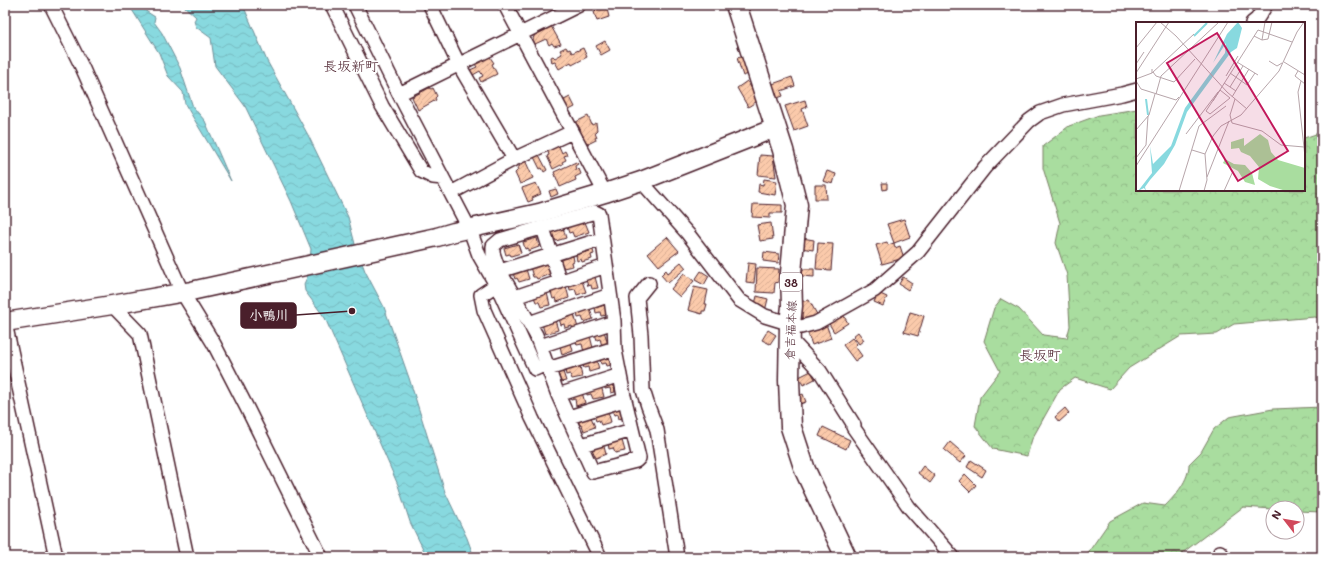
<svg xmlns="http://www.w3.org/2000/svg" width="1327" height="562" viewBox="0 0 1327 562" font-family="Mali,'Klee One',sans-serif">
<style>
.forest{fill:url(#forest-crowns);stroke:#7a7e65}
.water{fill:url(#water-waves);stroke:#6f8f97}
.building{fill:url(#building-hatch);stroke:#4a1f2b}
.lines{fill:none;stroke-linecap:round;stroke-linejoin:round}
.street-casing{stroke:#4a1f2b;stroke-width:16}
.secondary-casing{stroke:#4a1f2b;stroke-width:21}
.primary-casing{stroke:#4a1f2b;stroke-width:23}
.street{stroke:#fff;stroke-width:13}
.secondary{stroke:#fff;stroke-width:18}
.primary{stroke:#fff;stroke-width:20}
.labels{text-anchor:middle;dominant-baseline:central;stroke-width:4;stroke-linejoin:round;paint-order:stroke}
.shield{fill:#fff;stroke:#80626b;stroke-width:1}
.shield-label{font-size:11px;font-weight:bold;fill:#4a1f2b}
.street-label{font-size:12px;fill:#4a1f2b;stroke:#fff}
.quarter-label{font-size:14px;fill:#4a1f2b;stroke:#fff}
.inset-river{fill:none;stroke:#88d9df;stroke-width:2}
.inset-road{fill:none;stroke:#b7a5aa;stroke-width:1}
.view{fill:#c2185b;fill-opacity:0.15;stroke:#c2185b;stroke-width:2}
.inset-edge{fill:none;stroke:#4a1f2b;stroke-width:2}
.leader{fill:none;stroke:#4a1f2b;stroke-width:1.5}
.callout-dot{fill:#4a1f2b;stroke:#fff;stroke-width:1.5}
.callout{fill:#4a1f2b;stroke:#4a1f2b;stroke-width:1.5}
.callout-label{font-size:13px;text-anchor:middle;font-weight:bold;fill:#fff}
</style>
<defs>
<pattern id="forest-crowns" width="20" height="18" patternUnits="userSpaceOnUse"><rect width="20" height="18" fill="#a9dd9f"/><path d="M2 6a3 3 0 1 1 6 0M12 15a3 3 0 1 1 6 0" fill="none" stroke="#93bd89"/></pattern>
<pattern id="water-waves" width="16" height="10" patternUnits="userSpaceOnUse"><rect width="16" height="10" fill="#88d9df"/><path d="M0 5q4-4 8 0t8 0" fill="none" stroke="#77bac0"/></pattern>
<pattern id="building-hatch" width="6" height="6" patternUnits="userSpaceOnUse"><rect width="6" height="6" fill="#fbcaab"/><path d="M-1 1l2-2M0 6l6-6M5 7l2-2" fill="none" stroke="#d9ad93"/></pattern>
</defs>
<rect width="100%" height="100%" fill="#fff"/>
<filter id="ink" filterUnits="userSpaceOnUse"><feTurbulence type="fractalNoise" baseFrequency=".025" numOctaves="2"/><feDisplacementMap in="SourceGraphic" scale="8" xChannelSelector="R" yChannelSelector="G"/><feConvolveMatrix kernelMatrix="1 2 1 2 8 2 1 2 1" color-interpolation-filters="sRGB"/></filter>
<g filter="url(#ink)">
<path class="forest" d="M1137 109V190H1304V138L1322 132V319L1315 317 1234 324 1217 334 1181 336 1129 368 1110 389 1075 378 1060 389 1032 439 1027 456 993 449 975 426 980 397 1000 371 984 341 994 308 1001 299 1019 309 1043 335 1067 338 1070 326 1067 275 1056 243 1060 223 1043 168V146L1069 126 1099 115Z
M1322 407V512L1297 511V508H1273V509L1243 507 1177 557H1085L1110 521 1143 503 1165 506C1176 495 1189 480 1189 464L1201 452 1214 429 1229 417 1273 409Z"/>
<path class="water" d="M129 5H140L144 10 155 17 154 22 162 33 180 68 193 107 205 121 231 181 185 104 183 92 168 76 159 53Z
M183 5H243L267 61 308 135 348 217 355 244 365 271 384 307 409 378 445 492 467 538 474 557H427L410 522 398 485 325 318 305 291 304 284 309 273 311 249 291 201 245 106 215 66 211 38 196 27 194 21 196 17Z"/>
<path class="building" d="M594 5H606L609 17 597 21 594 12 596 11Z
M551 26 561 44 554 46 552 43 549 45 546 39 535 44 533 39 535 34Z
M605 41 610 50 601 55 596 46Z
M566 47 568 50 570 49 572 53 583 48 587 57 572 65 571 62 559 69 555 62 552 63 551 57 553 56 555 58 562 54 560 50Z
M748 55 754 72 743 76 737 58Z
M490 57 494 63 492 64 497 74 481 82 479 78 483 76 480 71 473 75 470 70 477 67 475 64Z
M792 77 795 86 781 91 783 96 772 100 767 86Z
M747 81 759 100 748 107 737 88Z
M429 88 431 89 433 88 437 96 435 98 436 100 418 110 412 97Z
M570 97 575 107 565 112 560 102Z
M805 100 807 107 802 109 808 126 794 131 785 106Z
M588 116 592 125 596 123 597 130 595 132 597 137 595 138 596 140 588 144 587 142 585 143 579 132 581 131 578 125 575 126 574 123Z
M558 144 562 153 565 151 567 155 564 156 566 160 562 162 563 164 553 169 547 156 549 155 547 149Z
M538 153 547 170 544 172 542 168 540 169 533 155Z
M760 155 773 156 776 177 758 175Z
M525 160 533 178 520 184 515 173 518 170 517 168 520 166 519 163Z
M576 162 578 164 575 166 576 170 579 169 581 174 575 177 576 180 560 187 554 172Z
M827 171 836 174 833 184 823 181Z
M764 179 777 181 775 195 758 192 759 184 763 185Z
M536 183 541 194 532 198 533 200 528 202 522 188Z
M882 183H887V189L883 190Z
M815 185H826L827 199H815Z
M556 189 558 194 551 197 549 191Z
M753 204 782 205V213H770V218L752 217Z
M904 219 910 237 894 243 887 224Z
M585 222 589 232 574 237 572 232 569 233 567 227Z
M771 223 773 239 760 241 757 225Z
M563 228 566 238 556 241 555 239 553 240 551 232Z
M667 237 679 251 659 266 648 253Z
M537 238 539 247 528 251V248L525 249 523 242Z
M802 238 814 240 813 250 801 248Z
M887 242 888 245 894 243 895 248 900 246 904 258 882 264 876 245Z
M818 243 833 244 831 270 816 269Z
M518 244 521 253 511 256 510 254 506 255 504 248Z
M593 250 594 254 591 255 592 259 582 262 581 259 577 261 576 255Z
M764 252 779 254 778 263 763 261Z
M573 256 574 261 572 262 573 266 563 268V266L560 267 558 260Z
M546 262 550 274 537 279 536 277H533L530 267Z
M681 262 686 268 668 283 661 275 666 270 668 273Z
M748 263 756 264 754 283 746 282Z
M757 268 779 269 778 282 775 283 774 293 756 292Z
M526 269 529 279 519 282 517 278 515 279 513 273Z
M803 269H814V277L802 276Z
M701 271 709 276 704 285 695 280Z
M684 273 694 281 680 297 671 289Z
M595 277 598 288 592 289 591 285 588 286 586 280Z
M903 277 912 283 908 290 899 284Z
M582 281 586 292 577 295 575 289 570 290 569 285Z
M566 286 569 298 557 302 556 298 553 299 551 292Z
M694 287 708 290 705 304H707L705 311H702V314L688 310Z
M547 293 550 305 541 307 539 302H536L534 297Z
M878 293 887 297 883 306 874 302Z
M757 296 768 299 765 311 754 308Z
M809 300 819 318 803 321 799 302Z
M605 305 607 315 601 316 600 312 596 313 595 308Z
M590 309 593 319 584 322 582 317 578 318 577 314Z
M910 312 924 316 918 336 904 332Z
M842 313 848 323 834 332 828 322Z
M574 314 578 328 573 329 572 326 565 328 564 324 561 325 559 319Z
M555 320 558 330 545 334 542 324Z
M826 324 831 338 812 345 807 331Z
M768 330 776 335 770 344 762 340Z
M604 331 608 344 602 346 600 339 597 340 595 334Z
M858 332 864 340 859 344 853 336Z
M590 336 593 348 590 349 591 350 584 352 582 344 577 345 576 341Z
M852 338 857 344 855 346 862 356 855 361 843 345Z
M571 343 573 351 562 355 560 346Z
M607 354 611 365 607 366 606 363 601 364 599 357Z
M596 358 599 369 589 372 588 367 584 368 583 365 591 362 590 360Z
M580 366 582 377 572 379 570 374 566 375 565 370Z
M811 371 815 379 803 385 799 377Z
M563 372 566 381 561 382 558 373Z
M613 382 615 392 611 393 610 388 605 389 604 384Z
M601 385 604 397 593 399 591 394 587 395 586 391Z
M582 392 585 403 576 406 575 399 571 400 569 396Z
M803 394 806 402 800 404 797 397Z
M620 408 623 418 619 419 618 414 614 415 612 410Z
M1065 408 1069 413 1059 422 1055 417Z
M608 411 611 422 601 425 599 420 596 421 594 415Z
M591 417 595 427 584 431 582 425H580L578 421Z
M823 427 850 440 846 449 819 436Z
M621 437 625 451 615 453 613 448 609 449 608 443Z
M950 442 966 456 960 463 944 450Z
M603 443 606 454 596 458 591 447Z
M971 460 986 470 982 477 967 467Z
M923 466 935 476 930 483 918 473Z
M965 474 976 485 970 492 959 481Z"/>
<g class="lines">
<defs>
<path id="street" d="M51 5 82 67 182 292 214 344 247 408 321 557
M332 5 382 106 421 171 433 177 443 178
M355 5 399 94 470 230 479 255 499 290 535 369 546 364
M430 5 459 65 514 159
M505 5 605 193
M1252 23 1257 19 1266 5
M399 94 579 5
M641 181 688 234 739 300 765 316 801 327 816 323 875 290 918 252 985 167 1029 121 1040 113 1063 105 1122 94 1137 90
M451 193 514 159 572 132
M595 212 599 214 614 321 615 350 624 396 639 458 636 461 593 472 558 395 536 335 498 268 493 253V246L500 240Z
M543 228 560 282
M500 271 602 239
M649 283 637 298 641 335 643 390 648 406 657 430 677 557
M496 285 481 295 484 310 532 418 600 557
M515 297 606 266
M112 305 140 334 187 557
M5 323 56 557
M529 323 610 295
M791 340 820 371 854 425 853 427 909 507 953 557
M540 346 614 322
M548 369 615 348
M558 395 620 375
M569 417 624 400
M582 445 632 430
M1220 552 1224 557"/>
<path id="secondary" d="M5 322 112 305 191 291 437 237 454 232 539 213 605 193 641 181 775 128"/>
<path id="primary" d="M736 5 783 150 797 205 791 273 792 306 790 324 789 380 791 427 805 470 846 557"/>
</defs>
<use href="#street" class="street-casing"/>
<use href="#secondary" class="secondary-casing"/>
<use href="#primary" class="primary-casing"/>
<use href="#street" class="street"/>
<use href="#secondary" class="secondary"/>
<use href="#primary" class="primary"/>
</g>
</g>
<g class="labels">
<rect class="shield" x="780" y="273" width="22" height="18" rx="3"/>
<g class="shield-label">
<text x="791" y="282">38</text>
</g>
<g class="street-label">
<text transform="translate(790 330) rotate(-88)">倉吉福本線</text>
</g>
<g class="quarter-label">
<text x="351" y="65">長坂新町</text>
<text x="1040" y="354">長坂町</text>
</g>
</g>
<g transform="translate(1136 22)">
<rect width="169" height="169" fill="#fff"/>
<path d="M124 112 132 118 135 130 142 138 169 146V169H150L134 164 122 157 123 145 114 134 105 130 103 126 95 127V120L108 116V124ZM89 137 98 142 109 143 116 151 119 163 109 160 102 149 87 141Z" fill="#a9dd9f"/>
<path d="M102 0 106 6 101 26 95 30 51 90 39 123 28 142 14 158 9 165 10 169 8 166 2 169 16 151 14 124 17 142 35 124 49 86 89 31 90 21 77 41 91 12Z" fill="#88d9df"/>
<path class="inset-river" d="M58 14 71 1M10 77 12 93"/>
<path class="inset-road" d="M24 0 40 14 91 70 111 87M118 14 126 18 132 17 136 0M126 18 129 0M0 26 21 0M133 39 141 44 146 41M101 40 122 53M148 40 169 53M0 42 8 30M162 49 159 54 169 62M17 50 20 54 38 60 59 37M0 51 33 0M16 51 58 12M94 51 111 63 119 51M90 54 102 34M0 57 16 51V47M0 59 5 67 40 78 43 75M165 59 162 70 169 135M88 61 100 69M94 65 107 44M84 68 94 76 74 92 70 89ZM20 72 25 54 83 0M96 75 113 47M99 77 94 93 96 101 126 109 145 123 168 125M77 79 122 8 156 20M0 108 13 93 19 72M50 112 82 70M56 128 69 132M0 136 10 123 12 94M0 144 92 0M71 155 93 99M43 169 63 104 90 84M68 169 71 158 69 132 77 114 85 104 105 93 143 49 161 10 168 0M88 169 97 149"/>
<path class="view" d="M81 11 152 129 102 159 31 41Z"/>
<rect width="169" height="169" class="inset-edge"/>
</g>
<path class="leader" d="M352 311L296 315"/>
<circle class="callout-dot" cx="352" cy="311" r="4"/>
<rect class="callout" x="241" y="303" width="55" height="25" rx="4"/>
<g class="callout-label">
<text x="269" y="320">小鴨川</text>
</g>
<rect width="1327" height="562" fill="none" stroke="#fff" stroke-width="20"/>
<rect x="10" y="10" width="1307" height="542" fill="none" stroke="#4a1f2b" stroke-width="1.5" filter="url(#ink)"/>
<g transform="translate(1285 520) rotate(301)"><circle r="19" fill="#ffffff" stroke="#b7a5aa"/>
<path d="M0-3L7 15L0 10L-7 15Z" fill="#d1495b"/>
<text y="-6" font-size="11" font-weight="bold" text-anchor="middle" fill="#4a1f2b">N</text>
</g>
</svg>
